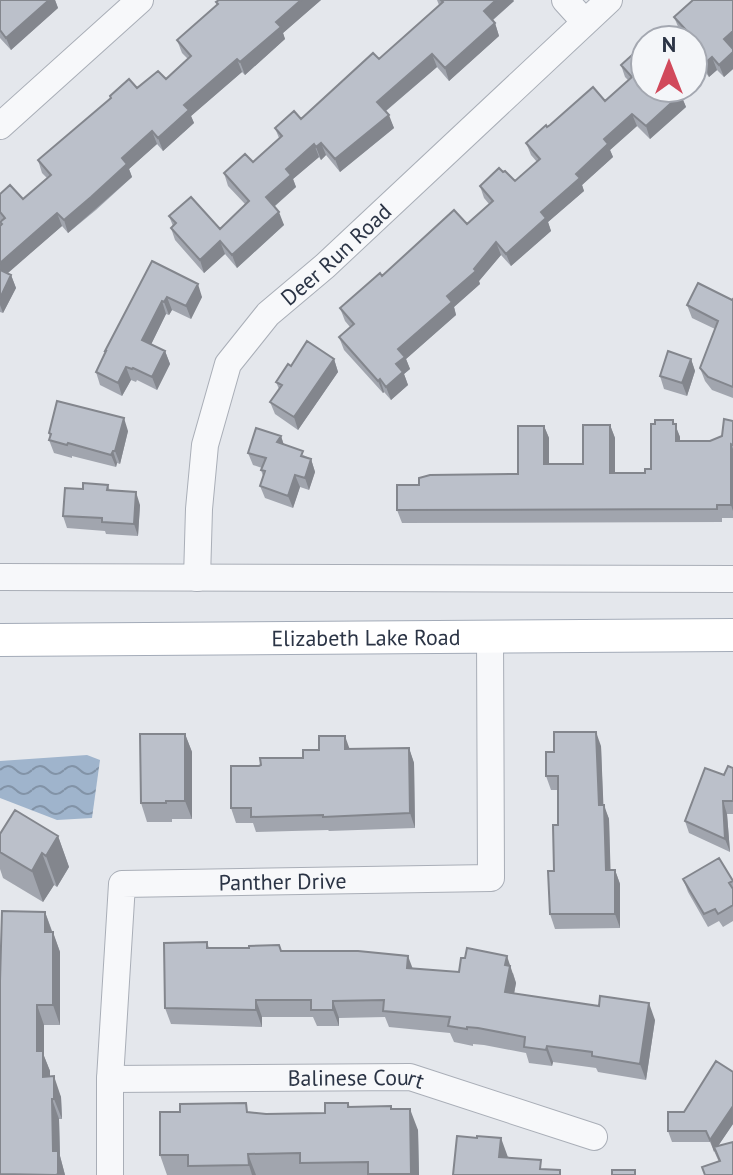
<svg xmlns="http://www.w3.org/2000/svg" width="733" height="1175" viewBox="0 0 733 1175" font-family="'PT Sans',sans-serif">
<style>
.water{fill:url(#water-waves)}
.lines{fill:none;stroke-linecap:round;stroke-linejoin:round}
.minor-casing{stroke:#a9aeb7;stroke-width:28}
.major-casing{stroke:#a3abb8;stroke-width:34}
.minor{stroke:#f7f8fa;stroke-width:26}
.major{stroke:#fff;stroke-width:32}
.wall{fill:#a1a5ae}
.shaded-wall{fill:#83868d}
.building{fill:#bbc0ca;stroke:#83868d;stroke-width:2}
.labels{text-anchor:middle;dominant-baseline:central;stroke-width:7;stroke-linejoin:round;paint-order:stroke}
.street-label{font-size:22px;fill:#2b3445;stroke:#f4f6f9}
</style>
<defs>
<pattern id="water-waves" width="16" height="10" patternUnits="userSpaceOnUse" patternTransform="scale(2)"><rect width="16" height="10" fill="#9fb4cc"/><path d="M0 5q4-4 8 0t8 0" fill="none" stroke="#8293a7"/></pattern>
</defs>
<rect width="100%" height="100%" fill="#e4e7ec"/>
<path class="water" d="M87 755 100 760 92 818 57 820 0 798V761Z"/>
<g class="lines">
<defs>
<g id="minor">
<path d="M565 0 584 21"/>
<path d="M0 126 140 0"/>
<path d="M0 577 733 579"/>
<path id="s1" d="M197 578 199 509 205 445 228 364 268 314 325 266 609 0"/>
<path id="s2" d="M110 1079 410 1077 594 1137"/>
<path id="s3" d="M110 1175V1079L122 884 491 878 490 636"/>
</g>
<g id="major">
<path id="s4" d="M0 640 733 635"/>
</g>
</defs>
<use href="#minor" class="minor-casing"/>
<use href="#major" class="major-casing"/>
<use href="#minor" class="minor"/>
<use href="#major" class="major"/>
</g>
<path class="wall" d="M0 0H55L58 8 11 50 0 38Z
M219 0H321L283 33 285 39 245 75 242 72 191 116 194 123 163 151 157 144 129 169 132 177 96 210 68 233 62 226 7 273 11 275 16 288 3 313 0 312V226L1 221 0 220V194L23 199 47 178 42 173 38 160 137 88 166 79 188 59 182 53 177 40 217 5 216 2Z
M437 0H513L514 1 492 21 495 23 499 36 449 81 437 67 386 111 394 128 340 172 326 155 321 160 319 157 293 179 296 187 274 207 284 225 237 268 225 254 204 273 175 240 171 228 173 226 169 216 220 229 245 204 228 186 224 173 253 162 279 138 275 128 301 119 379 59 439 5Z
M733 0V69L724 77 717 70 709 77 706 73 693 84V40L684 35 679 29 674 17Z
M621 65 645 88H689L681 95 686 107 650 139 637 126 610 150 613 157 582 185 584 191 548 222 551 231 511 266 501 255 479 281 480 284 454 307 456 315 406 359 410 369 404 374 408 385 391 400 384 392 383 393 344 350 339 337 350 327 345 321 340 308 382 276 467 224 489 204 484 198 480 186 503 172 515 181 537 162 531 155 526 143 547 127 605 101 628 80 625 77Z
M152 261 202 297 191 319 172 310 169 315 166 314 151 344 165 351 170 364 157 390 137 380 136 382 131 380 122 396 100 385 96 372 106 352 105 351Z
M733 299V398L712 390 705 381 700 368 715 329 692 318 687 305Z
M334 359 338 372 298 430 275 414 270 402 279 389 276 382 291 366Z
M691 359 695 371 687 396 664 389 660 376Z
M733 421V518H722V522L402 523 397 510 419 485 518 474 544 426 549 438V464H583L610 425 615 438V473H645L651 469 675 424 680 437V441H710L722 436Z
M128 431 120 464 117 463 116 467 72 456V458L54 453 49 440 50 437 49 433Z
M281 436 284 445 311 459 315 472 309 490 300 487 293 508 265 498 260 486 263 476 261 470 262 468 253 465 248 453Z
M108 485 110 491 140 505 138 536 106 534 105 531 67 528 63 516 83 489Z
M185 734 192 752V819H172V822H147L141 803Z
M601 746 603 805 609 819 610 870H615L620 884V928L555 929 550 914 558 825V790H551L546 776 554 752Z
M409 748 414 763 415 828 329 831 328 830 256 832 253 823H236L231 808 259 766 350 749Z
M733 768V814H727L730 852 689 833 685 821 724 775Z
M0 834 58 836 69 867 57 887 54 885 43 902 3 878 0 869Z
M683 879 733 881V921L723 927 719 921 708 927 688 892Z
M45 912 60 952V1025H44V1056L50 1071V1076L61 1097 62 1119H59L60 1156 65 1175H0Z
M207 942 209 948 281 951 412 968 459 972 513 973 516 983 514 994 655 1020 646 1080 598 1072 596 1068 553 1062 552 1066 529 1063 526 1053 484 1045 473 1044V1046L454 1042 450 1033 389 1027 385 1017 339 1018V1026H317L313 1017H262V1027L171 1024 165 1008Z
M348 1103 350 1107 392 1109 418 1130 419 1175H167L160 1155 180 1112H250L266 1114 325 1113Z
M733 1124 718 1146 733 1142 719 1162 710 1142H672L668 1131Z"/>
<path class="shaded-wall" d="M49 0H55L58 8 11 50 6 38Z
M301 0H321L283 33 285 39 245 75 240 62 276 22Z
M496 0H513L514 1 488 24 484 11Z
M495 23 499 36 449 81 445 68Z
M733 31V48L728 52 724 39Z
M733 52V69L724 77 719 65Z
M432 54 437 67 382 114 377 102Z
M712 57 717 70 709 77 704 64Z
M237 59 242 72 191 116 194 123 163 151 158 138 184 105Z
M701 60 706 73 693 84V68Z
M674 88H689L681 95 686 107 650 139 646 126Z
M632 114 637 126 610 150 613 157 582 185 584 191 548 222 551 231 511 266 506 254 541 212 576 174 604 139Z
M389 115 394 128 340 172 335 159Z
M152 131 157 144 129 169 132 177 68 233 64 220 122 158Z
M321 143 326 155 321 160 316 147Z
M314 144 319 157 293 179 296 187 270 210 266 197 286 169Z
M279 212 284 225 237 268 232 255Z
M57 213 62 226 0 280V263Z
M220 241 225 254 204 273 200 260Z
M496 242 501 255 479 281 480 284 454 307 456 315 406 359 410 369 404 374 408 385 391 400 386 387 396 364 398 349 474 269Z
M11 275 16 288 3 313 0 305V298Z
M198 284 202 297 191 319 186 306Z
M167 297 172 310 169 315 164 302Z
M162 301 166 314 147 353 142 340Z
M165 351 170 364 157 390 152 377Z
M334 359 338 372 298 430 294 417Z
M691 359 695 371 687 396 682 383Z
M126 367 131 380 122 396 118 383Z
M380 379 384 392 383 393 378 381Z
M124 418 128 431 120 464 115 451Z
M673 420 680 437V454L676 441Z
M610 425 615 438V486L610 473Z
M544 426 549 438V477L544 464Z
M281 436 285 449 277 442Z
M731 444 733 449V511L731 505Z
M113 451 117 463 116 467 111 455Z
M311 459 315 472 309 490 305 478Z
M295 475 300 487 293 508 288 496Z
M136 492 140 505 138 536 134 524Z
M596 732 601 746 604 819 599 805Z
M185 734 192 752V819L185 801Z
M345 736 350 750 345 749Z
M409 748 414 763 415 828 410 813Z
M723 801 727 814 730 852 725 839Z
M604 805 609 819 611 884 606 870Z
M58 836 69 867 57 887 46 856Z
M42 853 54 885 43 902 32 871Z
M615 870 620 884V928L615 914Z
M45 912 52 932H45Z
M53 932 60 952V1025L53 1005Z
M408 956 414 972 407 968Z
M507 956 516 983 511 1009 505 992V965Z
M256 1000 262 1017V1027L256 1010Z
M333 1001 339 1018V1026L333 1010Z
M649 1003 655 1020 646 1080 640 1064Z
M37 1005 44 1025V1056L50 1071V1097L43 1077 37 1051Z
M547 1046 553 1062 552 1066 546 1050Z
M54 1076 61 1097 62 1119 54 1099Z
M52 1099 59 1119 60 1156 65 1175H58V1166L53 1151Z
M733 1106V1124L714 1152 710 1140Z
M410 1109 418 1130 419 1175H412L411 1174Z
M501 1138 509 1160 499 1157Z
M248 1154 256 1175H252L249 1165Z"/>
<path class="building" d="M0 0H49L6 38 0 30Z
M219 0H301L276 22 281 27 240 62 237 59 184 105 189 110 158 138 152 131 122 158 127 164 91 197 64 220 57 213 0 263V226L2 224 0 222 5 218 0 212V194L10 185 23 199 51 175 38 160 111 98 110 96 129 79 137 88 158 71 166 79 191 56 177 40 218 4 216 2Z
M441 0H496L484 11 495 23 445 68 432 54 377 102 389 115 335 159 321 143 316 147 314 144 286 169 291 175 266 197 279 212 232 255 220 241 200 260 171 228 176 223 169 216 191 197 220 229 249 201 224 173 245 154 253 162 282 136 275 128 294 111 301 119 373 53 379 59 443 2Z
M693 0H733V31L724 39 733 49V52L719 65 712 57 704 64 701 60 693 68V40H678L687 31 674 17Z
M641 47 645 52V88H675L681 94 646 126 632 114 604 139 608 144 576 174 580 178 541 212 546 218 506 254 496 242 474 269 476 271 447 296 452 302 398 349 405 357 396 364 403 372 386 387 380 379 378 381 339 337 354 324 340 308 380 273 382 276 454 210 467 224 493 201 480 186 499 168 503 172 505 171 515 181 540 159 526 143 546 125 547 127 550 125 593 87 605 101 632 77 621 65Z
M152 261 198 284 186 306 167 297 164 302 162 301 142 340 165 351 152 377 133 368 132 369 126 367 118 383 96 372 106 351H105Z
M0 270 11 275 0 298Z
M698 283 732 300 733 299V387L708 377 700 368 718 321 687 305Z
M307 341 334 359 294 417 270 402 282 385 276 382 288 364 291 366Z
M668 351 691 359 682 383 660 376Z
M57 401 124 418 115 451H113L111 455 68 443 67 445 49 440 51 434 49 433Z
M724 419 733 421V445L731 444V505H717V509L397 510V485H419V478L430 475 518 474V426H544V464H583V425H610V473H645V469H651V424H655V420H673V424H676V441H710L722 436Z
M256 428 281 436 277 442 303 451 301 456 311 459 305 478 295 475 288 496 260 486 265 471 261 470 266 458 248 453Z
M83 483 108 485 107 490 136 492 134 524 102 522V518L63 516 65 488 83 489Z
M554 732H596L599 805H604L606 870H615V914H550L548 871H554L553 825H558V776H546V752H554Z
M140 734H185V801H166V803H141Z
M319 736H345V749L409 748 410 813 323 817V815L251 817V808H231V766H259L261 765 260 758H303V750H319Z
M728 766 733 768V801H723L725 839 685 821 705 768 724 775Z
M15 810 58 836 46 856 42 853 32 871 0 852V834Z
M719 858 733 881 729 883 733 889V905L718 914 715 909 704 914 683 879Z
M2 911 45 912V932H53V1005H37V1051H43V1077L54 1076V1099H52L53 1151H58V1174L56 1175 0 1174V981Z
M207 942V948H249V946L279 945 281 951H358L408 956 407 968 459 972 461 958H465L467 948 507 956 505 965 510 966 505 992 599 1006 600 996 649 1003 640 1064 592 1056V1052L547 1046 546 1050 524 1047 525 1037 478 1028 467 1027V1029L448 1026 450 1017 383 1011 384 1000 333 1001V1010H311V1000H256V1010L165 1008 164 943Z
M716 1061 733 1072V1106L710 1140 706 1131H668V1112H684Z
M246 1103 247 1112 266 1114 325 1113V1103H348V1107L391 1106V1109H410L411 1174H368V1162L300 1163V1153L248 1154 249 1165 188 1166V1155H160V1112H180V1104Z
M457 1136 477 1138V1136L501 1138 499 1157 541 1160 540 1169 560 1170V1175H453Z
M733 1142V1175H705L702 1167 720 1161 714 1147Z
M612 1170H635V1175H612Z"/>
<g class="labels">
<g class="street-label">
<text stroke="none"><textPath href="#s1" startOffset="372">Deer Run Road</textPath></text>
<text stroke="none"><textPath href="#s4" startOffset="366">Elizabeth Lake Road</textPath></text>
<text stroke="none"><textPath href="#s3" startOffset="452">Panther Drive</textPath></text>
<text stroke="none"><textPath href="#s2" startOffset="246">Balinese Court</textPath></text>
</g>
</g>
<g transform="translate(669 64)"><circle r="38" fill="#f4f6f9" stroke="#a4a8b1" stroke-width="2"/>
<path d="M0-6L14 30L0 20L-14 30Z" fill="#d1495b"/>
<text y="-12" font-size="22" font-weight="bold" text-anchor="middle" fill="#2b3445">N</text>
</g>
</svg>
